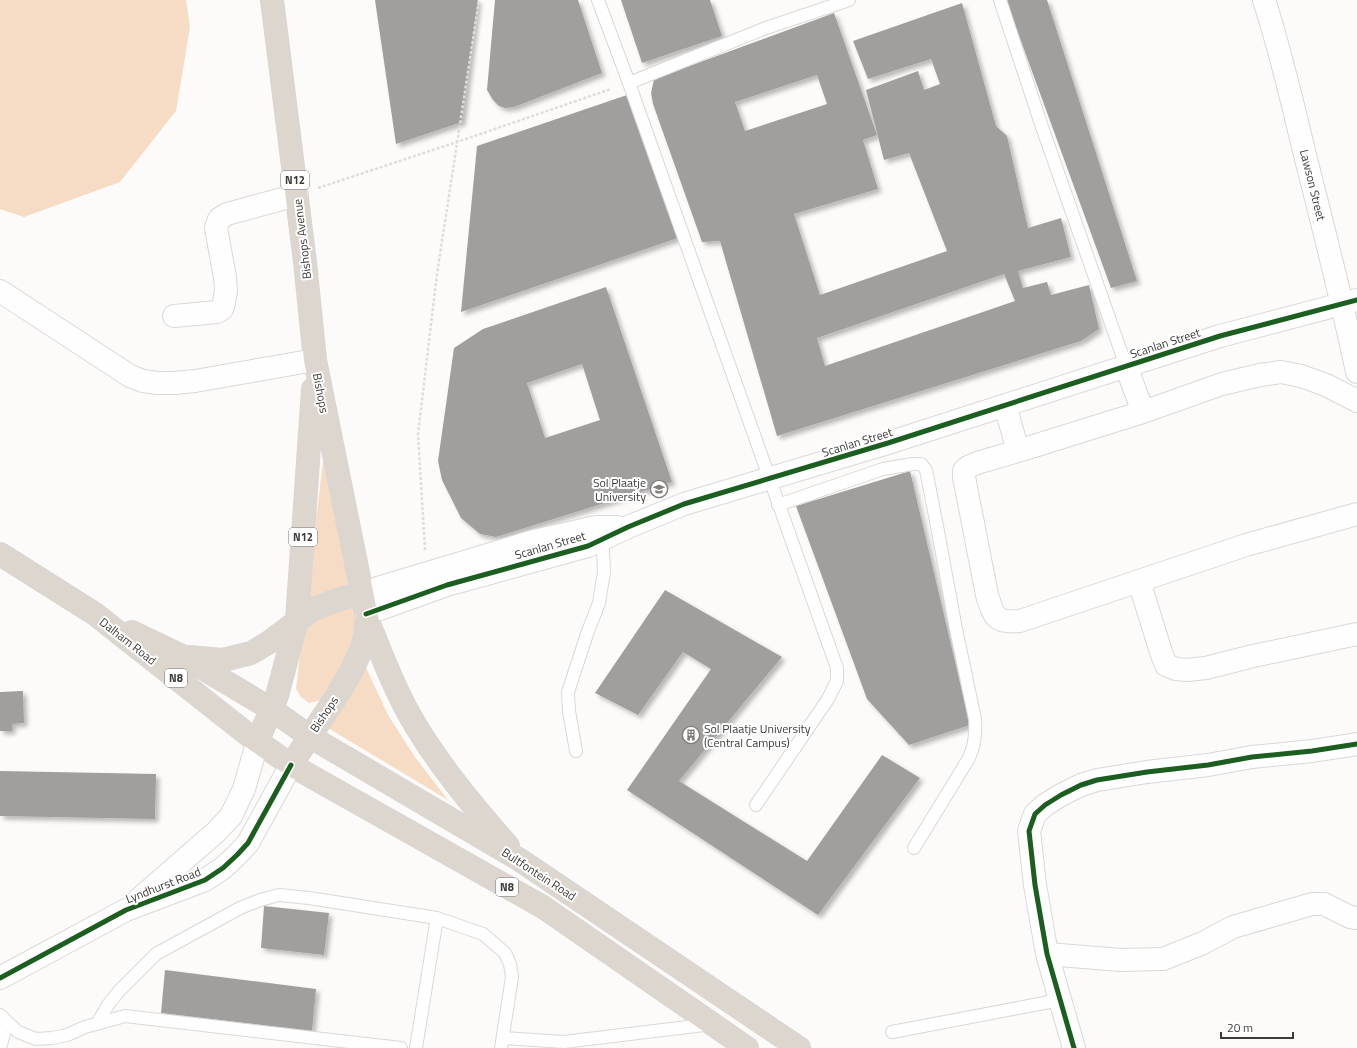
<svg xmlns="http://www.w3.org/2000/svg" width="1357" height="1048" viewBox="0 0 1357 1048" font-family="'Titillium Web',sans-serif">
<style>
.green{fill:#f6dcc5}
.building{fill:#a19f9d;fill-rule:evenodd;filter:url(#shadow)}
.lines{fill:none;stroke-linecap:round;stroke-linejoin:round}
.lane-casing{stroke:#dad8d6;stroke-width:14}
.street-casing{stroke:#dad8d6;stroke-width:24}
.secondary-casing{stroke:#dad8d6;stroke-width:24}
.highway-casing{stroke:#d7d6d5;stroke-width:24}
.path{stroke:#dedddd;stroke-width:2.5;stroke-dasharray:3 2;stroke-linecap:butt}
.lane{stroke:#fffefe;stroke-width:12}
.street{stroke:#fffefe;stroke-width:22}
.secondary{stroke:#fffefe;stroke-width:22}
.highway{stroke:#ddd6ce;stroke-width:22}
.cycleway-casing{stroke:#fff;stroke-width:8}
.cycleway{stroke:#1b5e20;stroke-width:5}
.labels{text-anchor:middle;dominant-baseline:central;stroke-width:4;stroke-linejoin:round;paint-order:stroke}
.shield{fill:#fff;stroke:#777674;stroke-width:1}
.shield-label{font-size:11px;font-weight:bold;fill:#3d3b38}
.street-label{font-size:12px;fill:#3d3b38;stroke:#fff}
.poi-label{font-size:12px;fill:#3d3b38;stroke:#fff;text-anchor:end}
</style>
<defs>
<filter id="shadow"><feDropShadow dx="3.5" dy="3.5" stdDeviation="2" flood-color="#0004"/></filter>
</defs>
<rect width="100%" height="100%" fill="#fdfbf9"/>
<path class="green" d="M0 0H186L190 27 176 111 120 182 24 217 0 209Z
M324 453 358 614 355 643 322 700 309 703 301 697 296 689Z
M362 659 388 715 415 757 448 800 323 725Z"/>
<path class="building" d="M375 0H478L462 122 396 144Z
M495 0H578L602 73 514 107 505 108 499 106 493 100 487 90Z
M621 0H710L722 36 642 63Z
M1006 0H1047L1137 281 1111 288Z
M962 3 996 126 1007 136 1028 228 1061 218 1071 257 1018 271 1023 288 1047 282 1051 295 1089 285 1099 329 1081 341 777 436 720 241 702 242 653 104 651 93 654 79 834 13 877 135 863 140 878 189 794 214 820 295 947 251 909 153 884 160 866 90 918 71 924 90 940 84 931 59 868 79 853 41ZM817 75 827 104 745 131 735 102ZM1004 274 1015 301 825 366 817 338Z
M630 94 678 238 461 312 477 146Z
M606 287 672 482 496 537 480 534 461 518 442 480 438 461 454 348 483 329ZM582 364 600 420 545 438 527 383Z
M910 471 970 725 909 745 867 699 796 506Z
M665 590 782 657 679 781 807 861 882 755 920 778 818 915 627 790 711 669 683 652 638 715 595 693Z
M23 691 24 723 12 724V731H0V692Z
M0 771 156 774 155 819 0 816Z
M264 906 329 913 324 955 261 948Z
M165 970 316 989 312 1031 161 1013Z"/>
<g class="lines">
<defs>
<path id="lane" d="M598 0 629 83 837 668V681L828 699 756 805
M1000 0 1042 127 1126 366
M629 83 766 28 849 0
M778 505 883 469 913 464H921L926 470 937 526 956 629 975 719C976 733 975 745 969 758L914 848
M576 751 569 711 568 692 587 634 599 603 604 572 603 551 600 536
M437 918 483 934 505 953 510 964 512 977 501 1048
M0 1015 18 1032 36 1039 52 1038 67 1035 85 1027 125 1016 401 1048
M97 1024 108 1005 119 991 156 954 240 908 260 900 279 895 309 898 437 918 416 1048
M892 1032 1060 1000
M503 1038 564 1042 712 1024
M0 1048 7 1023"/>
<path id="street" d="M1264 0C1281 52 1293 106 1306 159 1324 230 1342 300 1357 372
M0 291 130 376 143 381 158 383H174L195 381 315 360
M174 316 217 312 222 309 224 303 226 291 225 277 216 228 219 219 227 214 297 195
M1126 366 1143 412
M1357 401 1326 385 1301 376 1281 372 1260 375 1222 384 1143 412 1018 451 977 463 968 467 964 471V477L987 595C994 617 995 623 1020 621L1246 545 1357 514
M1005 405 1018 451
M1139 581 1161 652 1166 665 1176 669 1187 670 1206 668 1253 656 1357 634
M361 593 534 541 596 527H617
M366 614 447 585 588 546 628 527 684 504 888 443 1220 336 1357 300
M1047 954 1121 960 1163 959 1203 943 1233 927 1312 904H1324L1350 917 1357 918
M1074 1048 1047 954 1035 885 1029 831 1035 814 1045 805 1061 795 1081 785 1097 780 1147 772 1208 765 1252 757 1312 751 1357 744"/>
<path id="secondary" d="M138 900 216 832 231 816 244 789 258 740
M0 978 126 910 205 880 223 868 237 855 248 843 291 765"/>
<path id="highway" d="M272 0 305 262 315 360 367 617 365 636 362 648 353 668 338 694 291 765
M0 554 95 614 251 737 291 765 543 907 747 1048
M367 619C380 650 392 684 409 714 436 762 472 805 508 846
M132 632 182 656 271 709 309 736 520 860 799 1048
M189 657 223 660 251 653 268 643 312 610 334 601 361 593
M258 740 277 696 297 620 313 389"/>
</defs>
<use href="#lane" class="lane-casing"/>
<use href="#street" class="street-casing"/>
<use href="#secondary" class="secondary-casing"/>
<use href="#highway" class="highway-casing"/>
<path class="path" d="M318 188 457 142 611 89
M425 550 418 434 437 274 479 0"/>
<use href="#lane" class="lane"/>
<use href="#street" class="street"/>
<use href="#secondary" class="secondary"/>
<use href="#highway" class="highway"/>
<defs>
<path id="cycleway" d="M366 614 447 585 588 546 628 527 684 504 888 443 1220 336 1357 300
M0 978 126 910 205 880 223 868 237 855 248 843 291 765
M1074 1048 1047 954 1035 885 1029 831 1035 814 1045 805 1061 795 1081 785 1097 780 1147 772 1208 765 1252 757 1312 751 1357 744"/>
</defs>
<use href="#cycleway" class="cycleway-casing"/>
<use href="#cycleway" class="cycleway"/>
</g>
<defs>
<symbol id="university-ring" viewBox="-11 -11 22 22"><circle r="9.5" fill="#fff" stroke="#807e7c" stroke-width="1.5"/><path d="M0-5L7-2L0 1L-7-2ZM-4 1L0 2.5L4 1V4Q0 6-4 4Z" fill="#807e7c"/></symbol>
<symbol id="building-ring" viewBox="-11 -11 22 22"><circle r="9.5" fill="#fff" stroke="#807e7c" stroke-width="1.5"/><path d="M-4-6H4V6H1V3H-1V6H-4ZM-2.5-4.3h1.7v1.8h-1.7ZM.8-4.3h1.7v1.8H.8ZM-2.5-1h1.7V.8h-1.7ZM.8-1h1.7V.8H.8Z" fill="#807e7c"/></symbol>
</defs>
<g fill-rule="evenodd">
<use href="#university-ring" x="649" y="479" width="20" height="20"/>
<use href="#building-ring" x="681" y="725" width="20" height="20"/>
</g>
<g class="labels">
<g class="shield">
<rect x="281" y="171" width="28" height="18" rx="3"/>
<rect x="289" y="528" width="28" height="18" rx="3"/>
<rect x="165" y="669" width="22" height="18" rx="3"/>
<rect x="496" y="878" width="22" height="18" rx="3"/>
</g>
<g class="shield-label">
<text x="295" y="180">N12</text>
<text x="303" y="537">N12</text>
<text x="176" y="678">N8</text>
<text x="507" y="887">N8</text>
</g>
<g class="street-label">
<text transform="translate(1313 185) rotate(76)">Lawson Street</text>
<text transform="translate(302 239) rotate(-97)">Bishops Avenue</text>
<text transform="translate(1165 343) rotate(-18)">Scanlan Street</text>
<text transform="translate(321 393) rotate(79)">Bishops</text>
<text transform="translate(857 442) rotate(-17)">Scanlan Street</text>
<text transform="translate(550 545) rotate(-16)">Scanlan Street</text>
<text transform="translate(128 641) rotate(38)">Dalham Road</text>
<text transform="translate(324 714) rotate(-56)">Bishops</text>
<text transform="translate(539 874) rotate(33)">Bultfontein Road</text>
<text transform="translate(163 885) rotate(-21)">Lyndhurst Road</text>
</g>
<g class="poi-label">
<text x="646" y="482">Sol Plaatje<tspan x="646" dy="14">University</tspan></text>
<text x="704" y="728" text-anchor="start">Sol Plaatje University<tspan x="704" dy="14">(Central Campus)</tspan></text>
</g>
</g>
<path d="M1221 1032v6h72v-6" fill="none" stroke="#3d3b38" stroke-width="2"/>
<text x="1227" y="1032" font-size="12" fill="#3d3b38" stroke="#ffffff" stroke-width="3" paint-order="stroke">20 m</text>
</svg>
